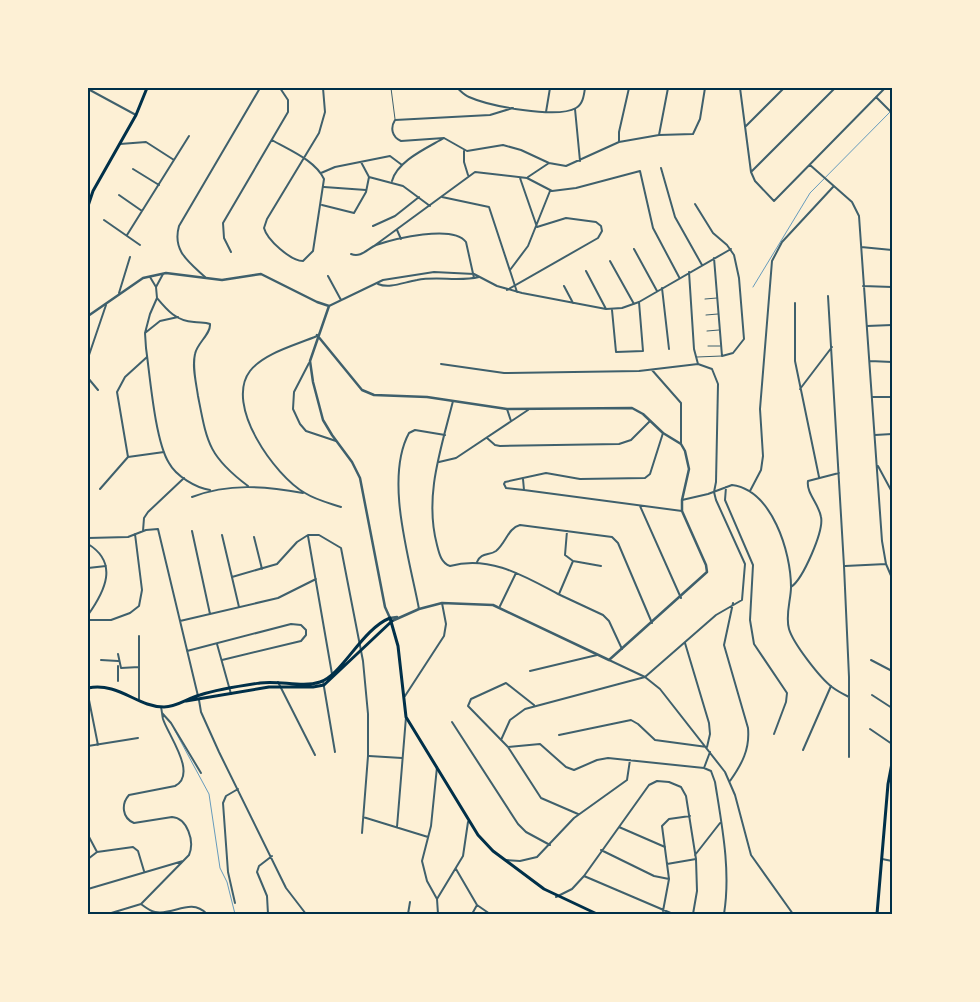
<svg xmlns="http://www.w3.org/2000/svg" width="980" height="1002" viewBox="0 0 980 1002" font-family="'Roboto Condensed',sans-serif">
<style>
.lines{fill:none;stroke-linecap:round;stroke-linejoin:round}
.stream{stroke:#669bbc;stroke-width:1}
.service{stroke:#3f606c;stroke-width:1}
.minor{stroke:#3f606c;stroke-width:2}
.tertiary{stroke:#3f606c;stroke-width:2.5}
.secondary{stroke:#003049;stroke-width:3}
.primary{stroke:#003049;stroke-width:3}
.neatline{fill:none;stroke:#003049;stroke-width:2}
</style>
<rect width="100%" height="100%" fill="#fdf0d5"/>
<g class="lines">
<path class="stream" d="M753 287 810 193 892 110
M174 729 209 794 220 868 227 882 235 914"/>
<path class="service" d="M391 88 395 119
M705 299 717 298
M706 315 718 314
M707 331 719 330
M708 346H720
M697 357 722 356"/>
<path class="minor" d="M457 88C461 91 464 95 469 97 489 106 557 119 576 108 583 104 584 95 585 88
M740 88 751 172 755 181 774 201 885 88
M88 89 136 115
M876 97 892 113
M513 108 490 115 395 120C390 128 392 137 401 141L444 138 467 151 503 145 521 150 549 163 566 166 619 142 659 135 693 134 700 119 705 88
M575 109 580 161
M546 112 550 88
M746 126 784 88
M659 135 668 88
M272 140C289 150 315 160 324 179L313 251 303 261C291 261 267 240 264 228L267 219 319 133 325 112 323 88
M619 141V132L629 88
M120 144 146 142 174 160
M464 151V162L468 175
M810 165 852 202 859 216 882 541 886 564 892 578
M661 168 675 217 702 265
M133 169 159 185
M751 172 835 88
M321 173 335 167 390 156 402 165
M369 177 403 186 430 206
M528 177 549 163
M520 178 537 227
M392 181C397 161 427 148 444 138
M324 187 366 190
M119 195 142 211
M442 197 489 207 517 292
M695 204 713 233 727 245 734 255 739 278 744 339 733 353 722 356 714 258
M322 205 354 213 366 192 369 177 361 162
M104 220 140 245
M373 226 395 216 419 197
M397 230 401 239
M127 235 189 136
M374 246 475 172 527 178 552 191 576 188 640 171 653 228 679 277
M861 247 892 250
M634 249 657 291
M231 252 224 238 223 223 288 112V100L280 88
M351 254C361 258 367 249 376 245 394 239 453 224 466 242L474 278
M610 261 634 304
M510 270 528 246 550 191
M586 271 606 309
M689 272 694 349 698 364
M328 276 341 300
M150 277 156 287 157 298 150 314 145 333 146 348C150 376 155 441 169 463 176 476 196 488 210 490
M205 277C189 262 172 251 179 226L260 88
M378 284C390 289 404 282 417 280 438 276 459 282 479 277
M564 286 573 303
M863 286 892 287
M156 287 163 274
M662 288 669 349
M507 290 598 238 602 231 601 226 596 222 566 218 537 227
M119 293 130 257
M828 296 844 566 849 677V757
M157 298C167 310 176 321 194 322 200 323 205 322 210 324 211 334 197 343 195 354 192 367 196 382 198 396 207 442 208 456 248 486
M795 303V361L819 477
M329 306 383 280 434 272 474 274 497 286 522 293 606 309 622 308 639 302 731 249
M612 310 616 352 643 351 639 302
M867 326 892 325
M145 333 160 321 178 317
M317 336C296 345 264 353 250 371 224 405 275 476 305 493 316 500 329 503 341 507
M88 358 106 305
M870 361 892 362
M309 363 294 392 293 409 300 424 306 431 336 441
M441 364 504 373 639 371 698 364 712 369 718 384 716 482 714 492 716 500 745 564 742 600 716 615 645 677 525 709 510 720 501 740
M652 370 681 403V443
M88 378 98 390
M800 389 832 347
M872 397H892
M453 401C441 449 424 496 437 545 439 553 441 563 450 566 490 555 524 576 558 594 573 601 588 608 603 615L609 621 622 649
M507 409 511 421
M663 433 650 474 645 478 580 479 546 473 505 482 504 484 506 488 524 490 682 511
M875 435 892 434
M487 438 495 445 500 446 619 444 631 440 650 421
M128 457 117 392 125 377 147 357
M439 462 456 458 528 410
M878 466 892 492
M523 479 524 490
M726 487 725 500 753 565 750 620 754 644 787 693 786 702 774 734
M100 489 128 457 164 452
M750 491 761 470 763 456 760 409 772 261 782 242 833 187
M192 497C229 483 264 486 303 493
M682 500 708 494 732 485C772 490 791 552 791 587 791 600 785 615 789 629 793 643 820 678 832 687 837 691 843 694 849 697
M640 506 681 598
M143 531 144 518 148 512 184 478
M192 531 210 614
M222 535 239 607
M308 536 332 674
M254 537 262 569
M88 538 128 537 146 530 158 529 198 696
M88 544C119 563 105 591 88 615
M573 561 601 566
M477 562C481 552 489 556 496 551 506 543 508 528 520 525L612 537 618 543 652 623
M845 566 886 564
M88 568 106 566
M232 577 277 564 297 542 308 535H319L341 548 363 661 368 714V756L362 833
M791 587C803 579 824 531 821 517 819 504 806 493 808 481L839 473
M559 594 573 561 565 555 567 531
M500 606 516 573
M419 609C410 560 384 479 409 433L415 430 445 435
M88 620H111L130 613 139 606 142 590 135 534
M180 621 278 598 316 579
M217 644 231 694
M187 651 291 624 301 625 306 630V635L301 641 222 660
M118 654 121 668 139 667
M101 660 118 661
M609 660 645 677 660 689 725 772 735 795 751 855 793 914
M871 660 892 671
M530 671 597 655
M118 681V666
M323 681 335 752
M278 682 315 755
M88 695 98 745
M872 695 892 708
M405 696 444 636 446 624 442 603
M139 699V636
M199 700 201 712 219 752 286 888 306 914
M534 705 506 683 471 699 468 706 508 747 541 798 578 814
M161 707C162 711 162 715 163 719 168 735 198 774 175 786L129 795C121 804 122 818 134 823L172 817C187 818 195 841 189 855L141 904C145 907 150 911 155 912 174 916 190 897 207 914
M162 713 171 723 201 773
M452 722 518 824 526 832 550 845
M870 729 892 744
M559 735 631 720 638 724 655 740 707 747 710 734 709 723 685 643
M88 746 138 738
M508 747 540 744 566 767 574 770 597 760 608 758 704 768
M803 750 831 686
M710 752 704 768 711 771 715 782C722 826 731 871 724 914
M369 756 402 758
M437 767 431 826 422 861 427 881 437 899 438 914
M730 781C742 764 750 749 748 728L724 645 733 603
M363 817 428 837
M397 827 406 717
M619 827 665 847
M88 835 97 852
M601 850 654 876 669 879
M695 855 720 823
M88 859 97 852 133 847 138 851 144 871
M882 859 892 861
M506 860 520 861 537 857 574 818 627 780 630 760
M667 864 696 859
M456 869 477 905 490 914
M584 876 673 914
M88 889 183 861
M556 897 572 889 584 876 649 785 657 781 669 782 681 787 686 796 696 859 697 891 693 914
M437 899 463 856 468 822
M235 903 228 872 223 803 226 796 238 789
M663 911 669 879 662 826 669 819 690 816
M108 914 141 904
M268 914 267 896 257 872 259 866 272 856
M408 914 410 902
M472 914 477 905"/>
<path class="tertiary" d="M88 316 143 278 166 273 222 280 261 274 317 302 329 306 310 361 313 382 323 420 332 435 352 462 360 478 385 607 390 618 397 617
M317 335 362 390 374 395 427 397 507 409 632 408 643 414 663 433 681 444 685 451 689 469 682 500V511L706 565 707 572 609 660 493 605 442 603 419 609 392 621"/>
<path class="secondary" d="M88 688C119 682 137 707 164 707 177 707 188 698 200 695 219 689 240 686 260 683 279 680 302 688 320 682 342 675 362 629 390 618L398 646 406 717 478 835 493 851 544 889 597 914
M186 701 269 687H313L324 685 392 621
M877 914 888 784 892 763"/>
<path class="primary" d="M88 206 93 191 136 115 147 88"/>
</g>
<rect width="980" height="1002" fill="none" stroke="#fdf0d5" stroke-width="178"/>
<rect x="89" y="89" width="802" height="824" class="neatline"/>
</svg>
